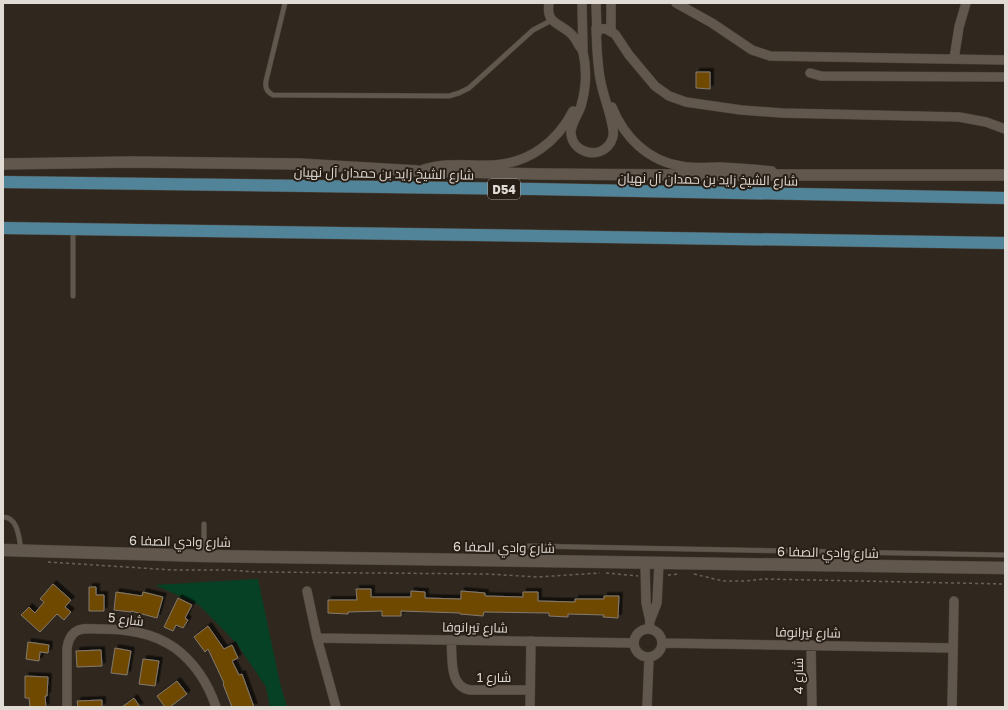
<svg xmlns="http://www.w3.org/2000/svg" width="1008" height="710" viewBox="0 0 1008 710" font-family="'Golos Text',Cairo,sans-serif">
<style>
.green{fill:#074125}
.building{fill:#704905;stroke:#837a6e;filter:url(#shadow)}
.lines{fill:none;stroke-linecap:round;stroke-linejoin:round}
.service-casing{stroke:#4c463d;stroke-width:5.5}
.minor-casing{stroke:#4c463d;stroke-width:10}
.tertiary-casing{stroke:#4c463d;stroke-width:12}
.secondary-casing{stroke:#4c463d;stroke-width:13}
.primary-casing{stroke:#4c463d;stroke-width:13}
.path{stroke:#6a625a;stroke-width:1.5;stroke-dasharray:3 3;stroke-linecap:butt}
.service{stroke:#61574d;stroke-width:4.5}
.minor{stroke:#61574d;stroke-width:9}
.tertiary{stroke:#61574d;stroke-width:11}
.secondary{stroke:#61574d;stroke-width:12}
.primary{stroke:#518399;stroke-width:12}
.labels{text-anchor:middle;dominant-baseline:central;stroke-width:4;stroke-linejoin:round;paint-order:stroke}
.shield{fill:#271e15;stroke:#a9a29b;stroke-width:1}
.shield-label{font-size:12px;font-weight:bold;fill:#e1dbd5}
.street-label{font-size:13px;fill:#e1dbd5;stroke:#271e15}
</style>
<defs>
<filter id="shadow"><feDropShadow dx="3.5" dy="-3.5" stdDeviation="0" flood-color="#0009"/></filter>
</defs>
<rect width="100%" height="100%" fill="#30281f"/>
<path class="green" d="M258 579 280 683 287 707H270L266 687 237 644 199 605 155 585Z"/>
<path class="building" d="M696 72H710V89L696 88Z
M53 584 71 600 65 607 71 612 64 620 57 614 40 632 21 615 29 607 35 613 44 602 40 599Z
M89 587H96V595H104V611H89Z
M356 589H371V597H411V591L425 592V598L461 599V591L485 593V596L523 597V592H538V601L575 602V599H604V596H619L618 618 603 617 604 615 568 614V617L549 616V613L484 612 483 616 460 614V613L401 611V616H382V611L348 612V614L328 613V600H357Z
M116 592 142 596 143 592 163 597 157 618 131 611V612L114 610Z
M178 598 192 605 185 618 188 620 183 628 176 625 173 631 164 627Z
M208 626 224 649 232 645 238 658 232 661 239 675 242 674 254 707H232L223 684 224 683 208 649 205 652 194 637Z
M28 642 49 645 48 653 40 652 39 661 26 659Z
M115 648 131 651 127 675 111 673Z
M101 650 102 666 77 667 76 651Z
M143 659 159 661 155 686 139 684Z
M25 676 48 677 47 696H45L46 707H30L29 698H25Z
M177 681 187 694 170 707H165L157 696Z
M134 698 140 707H122Z
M102 700V707H78L77 701Z"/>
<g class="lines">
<defs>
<path id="service" d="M285 3 266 81C265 87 266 92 273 95L449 96 459 93 469 88 533 30 552 20
M73 296V230
M3 517C18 517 19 538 21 549
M204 556V524
M503 558 519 548 529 546 1005 555"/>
<path id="minor" d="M549 3C546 23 557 22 569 32 573 35 576 40 578 44 580 47 582 49 583 52 587 70 586 89 581 106 578 115 570 125 571 134 573 152 596 159 608 146 612 142 614 135 613 130 611 114 604 98 601 83 597 65 597 46 596 28L606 29 615 34 629 55 655 86 669 96 686 102 741 110 782 113 959 117 986 122 1005 129
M582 3 583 50
M596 3 597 34
M676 3 712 23 752 50 770 56 1005 60
M611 30V3
M954 59 959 27 966 3
M810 73 821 76 1005 77
M612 107C624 137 648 161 681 166 694 169 707 167 720 167 738 168 755 169 772 171
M424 169C447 162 470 166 494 165 529 163 557 142 573 111
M645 563 646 603 650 621
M307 591 317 638 336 707
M634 643a14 14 0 1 1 28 0a14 14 0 1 1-28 0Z
M649 629 650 621 657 603 659 563
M317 638 634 643
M451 640C453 657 448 686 470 690H530
M662 643 952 648
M811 645 812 707
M67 707V648C68 641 70 636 75 632 82 627 91 629 99 629 126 629 152 632 175 648 195 663 208 683 216 707
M530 707 531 641
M647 707 649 658
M952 707 954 601"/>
<path id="tertiary" d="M3 164 131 162 299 164 418 171 539 174 669 175H1005"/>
<path id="secondary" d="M3 550 204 556 1005 568"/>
<path id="primary" d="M3 182 534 189 1005 198
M3 228 1005 243"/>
</defs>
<use href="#service" class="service-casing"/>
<use href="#minor" class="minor-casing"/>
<use href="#tertiary" class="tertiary-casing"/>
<use href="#secondary" class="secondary-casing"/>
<use href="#primary" class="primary-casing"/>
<path class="path" d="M48 562 173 570H228L257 572 488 574 537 577 600 573
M606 573 638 576
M694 574 723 581H744L765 579 1005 584
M668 575 678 574"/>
<use href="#service" class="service"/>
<use href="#minor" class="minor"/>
<use href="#tertiary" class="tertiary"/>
<use href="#secondary" class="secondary"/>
<use href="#primary" class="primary"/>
</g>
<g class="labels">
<rect class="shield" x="488" y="179" width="32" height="20" rx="3"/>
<g class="shield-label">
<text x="504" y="189">D54</text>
</g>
<g class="street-label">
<text transform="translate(384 173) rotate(1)">شارع الشيخ زايد بن حمدان آل نهيان</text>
<text transform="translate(708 179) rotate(1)">شارع الشيخ زايد بن حمدان آل نهيان</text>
<text transform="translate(180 541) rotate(1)">شارع وادي الصفا 6</text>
<text transform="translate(504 547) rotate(1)">شارع وادي الصفا 6</text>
<text transform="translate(828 552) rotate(1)">شارع وادي الصفا 6</text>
<text transform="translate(126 619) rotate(7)">شارع 5</text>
<text transform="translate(475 627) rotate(1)">شارع تيرانوفا</text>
<text transform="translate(808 632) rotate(1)">شارع تيرانوفا</text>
<text transform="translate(798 676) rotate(-90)">شارع 4</text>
<text x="494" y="677">شارع 1</text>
</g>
</g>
<rect width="1008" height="710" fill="none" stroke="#e1dbd5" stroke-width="8"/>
</svg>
